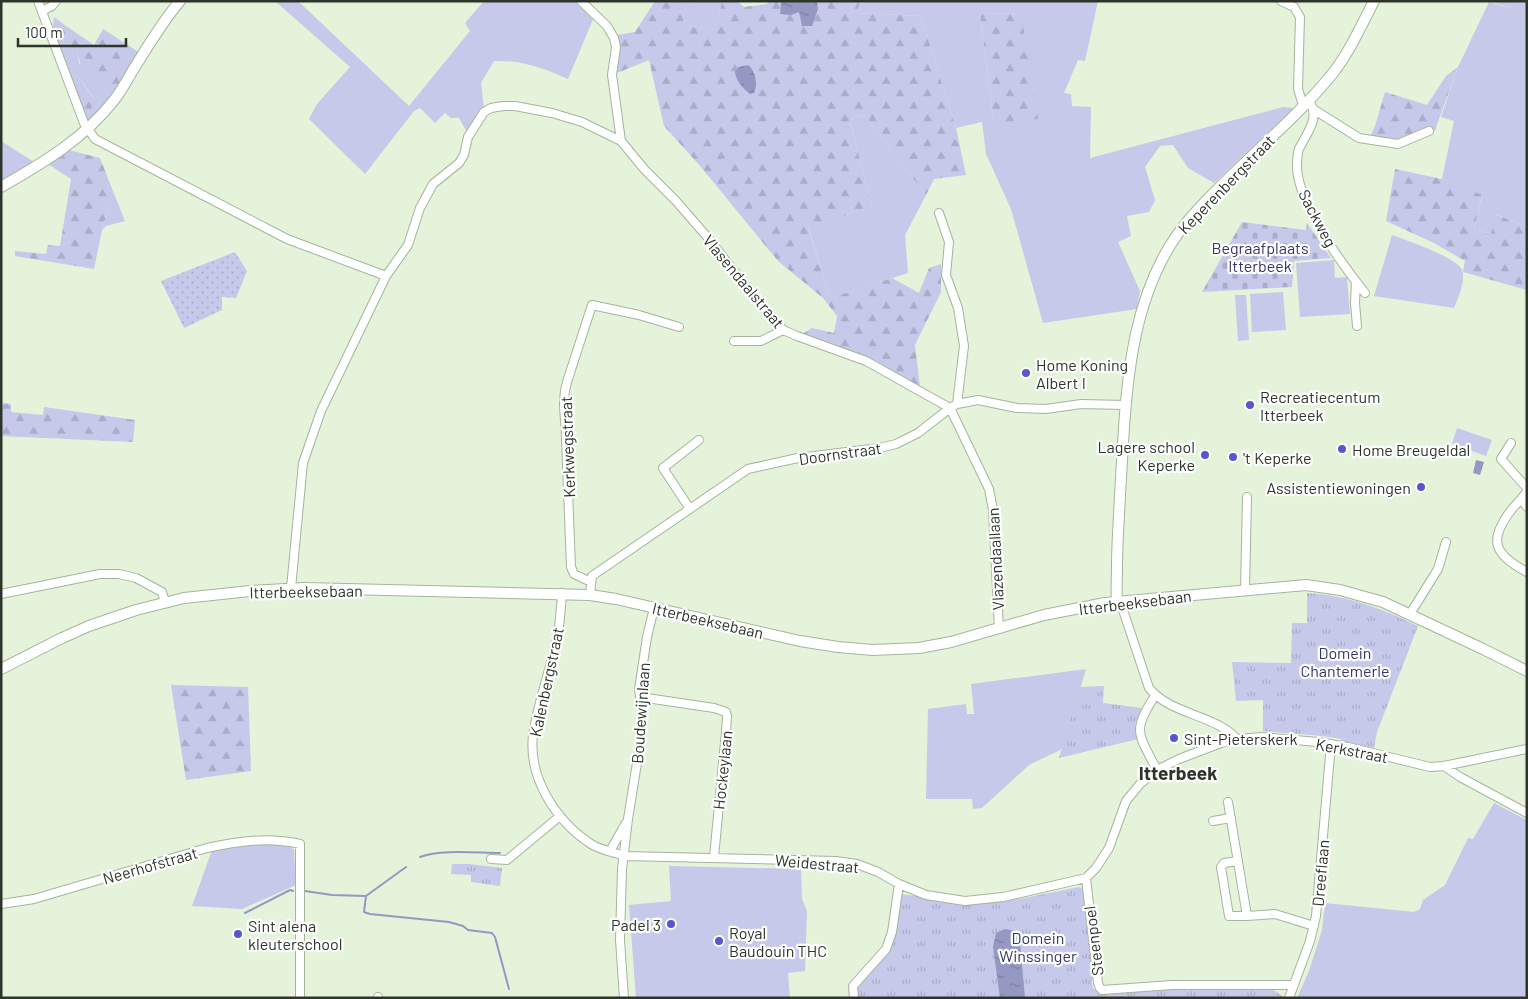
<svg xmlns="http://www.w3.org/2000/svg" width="1528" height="999" viewBox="0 0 1528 999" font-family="Barlow,sans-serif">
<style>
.grass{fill:#c6c9ea;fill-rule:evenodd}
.forest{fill:url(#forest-firs)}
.cemetery{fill:url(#cemetery-stones)}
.park{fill:url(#park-tufts)}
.garden{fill:url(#garden-dots)}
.water{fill:url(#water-ripples)}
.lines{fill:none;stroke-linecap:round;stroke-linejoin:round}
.stream{stroke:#9498c2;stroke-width:2}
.street-casing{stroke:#a6b49b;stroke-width:10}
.secondary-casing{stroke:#a6b49b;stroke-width:12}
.street{stroke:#fff;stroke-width:8}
.secondary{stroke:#fff;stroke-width:10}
.poi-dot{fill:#5b54cd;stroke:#fff;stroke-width:2}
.labels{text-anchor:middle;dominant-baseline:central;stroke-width:4.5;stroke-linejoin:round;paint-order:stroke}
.street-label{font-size:16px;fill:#2e342a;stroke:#fff}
.park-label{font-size:16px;fill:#35356c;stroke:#fff}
.poi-label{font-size:16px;fill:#2e342a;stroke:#fff;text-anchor:start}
.quarter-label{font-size:19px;font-weight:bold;fill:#2e342a;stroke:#fff}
</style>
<defs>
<pattern id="forest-firs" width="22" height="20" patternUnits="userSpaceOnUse" patternTransform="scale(1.25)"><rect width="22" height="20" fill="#c6c9ea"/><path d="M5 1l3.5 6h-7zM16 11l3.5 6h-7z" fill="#aaadc9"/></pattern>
<pattern id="cemetery-stones" width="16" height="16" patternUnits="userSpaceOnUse" patternTransform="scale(1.25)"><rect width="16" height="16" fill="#c6c9ea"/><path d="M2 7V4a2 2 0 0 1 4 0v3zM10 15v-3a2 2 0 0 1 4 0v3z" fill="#aaadc9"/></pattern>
<pattern id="park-tufts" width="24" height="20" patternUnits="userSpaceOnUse" patternTransform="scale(1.25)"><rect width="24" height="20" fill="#c6c9ea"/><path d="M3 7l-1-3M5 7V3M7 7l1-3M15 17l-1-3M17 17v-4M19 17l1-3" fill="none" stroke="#aaadc9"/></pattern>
<pattern id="garden-dots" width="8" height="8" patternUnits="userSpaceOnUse" patternTransform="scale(1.25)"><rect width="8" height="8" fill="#c6c9ea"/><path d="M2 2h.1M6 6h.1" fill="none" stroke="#aaadc9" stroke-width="1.8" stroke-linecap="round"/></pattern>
<pattern id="water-ripples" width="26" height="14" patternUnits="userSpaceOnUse" patternTransform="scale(1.25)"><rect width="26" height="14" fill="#9498c2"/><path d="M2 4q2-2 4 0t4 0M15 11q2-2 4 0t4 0" fill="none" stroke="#797d9e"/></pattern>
</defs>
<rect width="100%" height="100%" fill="#e4f3d9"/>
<path class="grass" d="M275 1H298L409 106 470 31 465 23 484 1H578L594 17 568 79C543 68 522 60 494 61L481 83 484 109 468 134 459 118H451L445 113 435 123 420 108 414 111 365 174 309 119 317 104 350 67Z
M689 1H722L715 30 681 24Z
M860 1H1098L1085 61 1078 60 1064 93 1071 94 1072 106 1091 107 1090 158 1283 107 1294 108 1214 183 1188 168 1173 145 1160 146 1145 167 1155 200 1149 212 1127 216 1131 236 1118 242 1140 291 1137 309 1043 323 1011 209 986 154 982 122 956 128 921 16 856 13ZM1021 13 994 124 980 14Z
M1519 1H1527V227L1496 214 1492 234 1474 229 1482 196 1442 179 1454 121 1441 117 1458 67 1489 2 1514 9Z
M54 17 66 26 59 32 77 51 79 63 102 83 112 85 117 89 92 121H87L80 108 95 100C88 91 82 80 74 73L70 79C62 60 50 38 54 17Z
M864 114 926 195 905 235 908 273 830 298 808 226 872 207 850 120Z
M1 141 34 162 1 182Z
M113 191 125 221 106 226 102 230Z
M1392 235C1406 240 1458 258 1462 270 1466 281 1458 298 1454 308L1374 296Z
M1334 260 1335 278 1347 277 1350 314 1300 317 1296 263Z
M1283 292 1286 330 1252 332 1250 294Z
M1235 295H1246L1249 340 1238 341Z
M1457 428 1492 440 1486 456 1452 444Z
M1086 669 1062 749 1029 765 982 808 973 809 972 799H926L928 709 966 704 967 714H974L971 684Z
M1494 803 1527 820V998H1297L1309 971 1322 930 1325 903 1414 912 1420 909 1423 900 1445 885 1468 838 1473 839Z
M250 843C263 844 285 840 294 850L296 885 242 909 192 906 212 850Z
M669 866 801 869 802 899 807 911 805 971 788 973 790 998H636L629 905 671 901Z"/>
<path class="forest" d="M655 1H689L682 24 715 30 722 1H737L744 7 767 4 769 1H781L780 14 799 12 801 20 818 9 817 1H860L857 13 921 16 956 128 966 175 934 179 926 195 864 114 850 120 872 207 808 227 830 298 892 278 919 293 929 268 941 264V292L915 345 920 387 857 353 802 334 812 328 834 333 837 316 823 298 778 261 701 167 664 126 649 60 612 75 614 38 617 35 635 32Z
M1489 1H1519L1514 9Z
M1021 13 1038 119 994 124 980 14Z
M66 26 94 45 103 29 140 53 117 89C112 85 109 85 103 83 87 79 80 67 77 51L60 43 59 31Z
M1458 67 1435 130 1415 132 1399 140 1370 137 1375 126 1385 92 1427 105 1446 76Z
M74 73C82 80 87 91 95 100L90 111 80 108 70 79Z
M69 150 100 158 113 191 102 230 94 269 15 256V251L46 254 48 245 60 246 71 179 48 164Z
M1395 169 1442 179 1482 195 1474 229 1491 234 1495 214 1527 227V290L1463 272 1465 261 1434 243 1386 221Z
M1 403 11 404V412L43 415 44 407 135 420 133 442 1 436Z
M171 685 248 687 251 771 186 780Z"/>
<path class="cemetery" d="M1242 222 1306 230 1307 223 1331 258 1294 261 1292 287 1202 292Z"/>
<path class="park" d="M1307 593C1349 596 1381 608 1418 626L1377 732 1374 748 1341 741V739C1315 734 1288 734 1263 731V700L1236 701 1232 662 1291 663 1292 623H1307Z
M1104 686 1103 703 1142 708 1135 725 1138 739 1059 758 1080 687Z
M452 864H469L502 868 500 886 471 882V875L451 874Z
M1079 887 1083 889 1094 978 1092 980 1093 989H1095L1098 994 1161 987 1271 988 1282 996V998H856L855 988 890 946 900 894 968 902 1019 899Z"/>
<path class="garden" d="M235 252 247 271 236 298 222 297V310L184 328 161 281Z"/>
<path class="water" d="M781 1H817L818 9 812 26H802L799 12 791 15 780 14Z
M748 65C756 71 758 85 754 93L750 94C743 88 735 80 735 71L739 67Z
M1476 460 1484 462 1480 475 1473 473Z
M1005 929 1015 931 1020 943 1025 998H1000L993 947 996 933Z"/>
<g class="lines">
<path class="stream" d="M420 857C441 849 477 853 500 853
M305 891 332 895 366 896 406 867
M366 896 364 912 370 914 449 922 463 926 468 930 492 933 495 937 509 989
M245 913 290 890 293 891"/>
<defs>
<path id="street" d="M38 1 84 123 95 139 287 239 386 276
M581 1 607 26 614 38 616 47 612 75 621 141
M1281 1 1294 7 1300 17 1298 89 1303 105
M42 11 52 6 56 1
M1308 100C1322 117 1306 134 1299 149 1297 154 1297 163 1297 168 1299 205 1341 263 1365 293
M1313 109 1359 138 1398 144 1429 131
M939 213 949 242 946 275 958 308 964 346 957 404
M1356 282 1355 303 1357 326
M734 341H761L783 330
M1511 443 1501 459 1527 488
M1527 491C1523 498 1517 503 1512 509 1488 540 1493 554 1527 572
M1524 497V503L1527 507
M690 509 663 468 699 440
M591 582 574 574 571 567C569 525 568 482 566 439 566 419 561 401 567 382L592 305 639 315 679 327
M291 588 303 463 321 411 386 276 408 245 420 208 433 184 459 163 464 155 468 137 484 112 491 108 503 106H515L552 113 582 122 621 141 645 170 676 201 709 239 755 298 783 330 797 336 866 361 950 408 989 489 993 510 999 629
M1245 590 1247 497
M562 593C561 608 560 624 557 639 550 671 538 702 533 735 528 778 556 821 591 844 600 850 614 852 624 856L836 861 857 864 878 872 899 884 926 895 965 901 1003 897 1086 878 1096 868 1109 848 1126 801 1140 784 1157 770 1179 759 1221 743 1237 739 1262 737 1318 742 1348 747 1430 767 1444 766 1527 749
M1 594 100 574H119L136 578 162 592 165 602
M590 595 592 576 748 469 798 458 879 448 896 444 918 433 950 408 957 404 978 400 1017 408 1046 409 1081 404 1126 405
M1117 601 1123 610 1149 688C1171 715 1214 714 1237 739
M1410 614 1438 569 1446 542
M1155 696C1131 731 1139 735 1157 770
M640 697 714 708 726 712 727 716 726 732 714 857
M1444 766 1460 777 1527 813
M1228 802 1247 916 1275 914 1314 926
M1213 821 1231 818
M610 851 626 823
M491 859 507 860 560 816
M1238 861 1224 863 1221 867 1229 916H1247
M1086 878 1098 983 1100 988 1102 990 1172 985H1294
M1 904 34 899 207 848C238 841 268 837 300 844V998
M378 998V997
M624 998 620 940 622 869 628 819 642 732V711L639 689 647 637 654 608
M854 998 853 986 886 949 892 932 899 884
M1289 998 1310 941 1316 916 1331 744"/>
<path id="secondary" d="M1 187C43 163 85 138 115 99 122 90 127 80 133 70 148 46 162 22 180 1
M1117 601C1116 590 1117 578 1117 567 1117 543 1119 519 1120 495 1126 401 1125 291 1192 216 1236 166 1291 125 1333 73 1350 51 1361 26 1374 1
M1 669 62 638 89 626 136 610 184 598 250 591 304 588 590 595 616 599 800 641 838 647 873 650 919 648 951 642 1044 615 1105 603 1306 585 1340 590 1383 602 1483 649 1527 671"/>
</defs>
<use href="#street" class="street-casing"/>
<use href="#secondary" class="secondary-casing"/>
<use href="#street" class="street"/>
<use href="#secondary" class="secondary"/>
</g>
<g class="poi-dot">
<circle cx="1026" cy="373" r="5"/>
<circle cx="1250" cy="405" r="5"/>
<circle cx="1342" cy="449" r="5"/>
<circle cx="1205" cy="455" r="5"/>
<circle cx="1233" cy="457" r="5"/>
<circle cx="1421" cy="487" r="5"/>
<circle cx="1174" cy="738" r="5"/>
<circle cx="671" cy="924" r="5"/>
<circle cx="238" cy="934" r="5"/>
<circle cx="719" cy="941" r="5"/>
</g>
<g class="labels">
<g class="street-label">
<text transform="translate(1226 184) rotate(-46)">Keperenbergstraat</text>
<text transform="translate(1318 218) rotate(62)">Sackweg</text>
<text transform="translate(744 281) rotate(50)">Vlasendaalstraat</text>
<text transform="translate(567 447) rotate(-92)">Kerkwegstraat</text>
<text transform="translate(840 453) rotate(-8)">Doornstraat</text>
<text transform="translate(995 559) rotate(-93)">Vlazendaallaan</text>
<text transform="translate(306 591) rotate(-1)">Itterbeeksebaan</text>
<text transform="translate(1135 602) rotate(-7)">Itterbeeksebaan</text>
<text transform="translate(708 620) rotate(13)">Itterbeeksebaan</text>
<text transform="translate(546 682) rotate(-78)">Kalenbergstraat</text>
<text transform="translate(640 713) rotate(-86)">Boudewijnlaan</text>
<text transform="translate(1352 750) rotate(11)">Kerkstraat</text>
<text transform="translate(722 770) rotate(-84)">Hockeylaan</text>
<text transform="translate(817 863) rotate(5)">Weidestraat</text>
<text transform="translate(150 865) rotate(-16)">Neerhofstraat</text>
<text transform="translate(1320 873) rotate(-85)">Dreeflaan</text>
<text transform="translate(1093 941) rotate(-97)">Steenpoel</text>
</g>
<g class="park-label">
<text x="1260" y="247">Begraafplaats<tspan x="1260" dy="18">Itterbeek</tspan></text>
<text x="1345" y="652">Domein<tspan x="1345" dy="18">Chantemerle</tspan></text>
<text x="1038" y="937">Domein<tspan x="1038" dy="18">Winssinger</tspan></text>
</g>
<g class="poi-label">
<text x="1036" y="364">Home Koning<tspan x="1036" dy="18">Albert I</tspan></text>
<text x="1260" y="396">Recreatiecentum<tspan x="1260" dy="18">Itterbeek</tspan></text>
<text x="1195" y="446" text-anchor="end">Lagere school<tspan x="1195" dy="18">Keperke</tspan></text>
<text x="1352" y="449">Home Breugeldal</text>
<text x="1243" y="457">'t Keperke</text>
<text x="1411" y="487" text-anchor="end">Assistentiewoningen</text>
<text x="1184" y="738">Sint-Pieterskerk</text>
<text x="661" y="924" text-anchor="end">Padel 3</text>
<text x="248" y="925">Sint alena<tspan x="248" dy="18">kleuterschool</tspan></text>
<text x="729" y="932">Royal<tspan x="729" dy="18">Baudouin THC</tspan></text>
</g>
<g class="quarter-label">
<text x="1178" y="772">Itterbeek</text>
</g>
</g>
<rect width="1528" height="999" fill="none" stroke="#2e342a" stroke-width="5"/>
<path d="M18 38v8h108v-8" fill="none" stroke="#2e342a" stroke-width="2.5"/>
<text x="25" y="38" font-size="15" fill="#2e342a" stroke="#ffffff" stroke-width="4" paint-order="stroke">100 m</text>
</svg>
